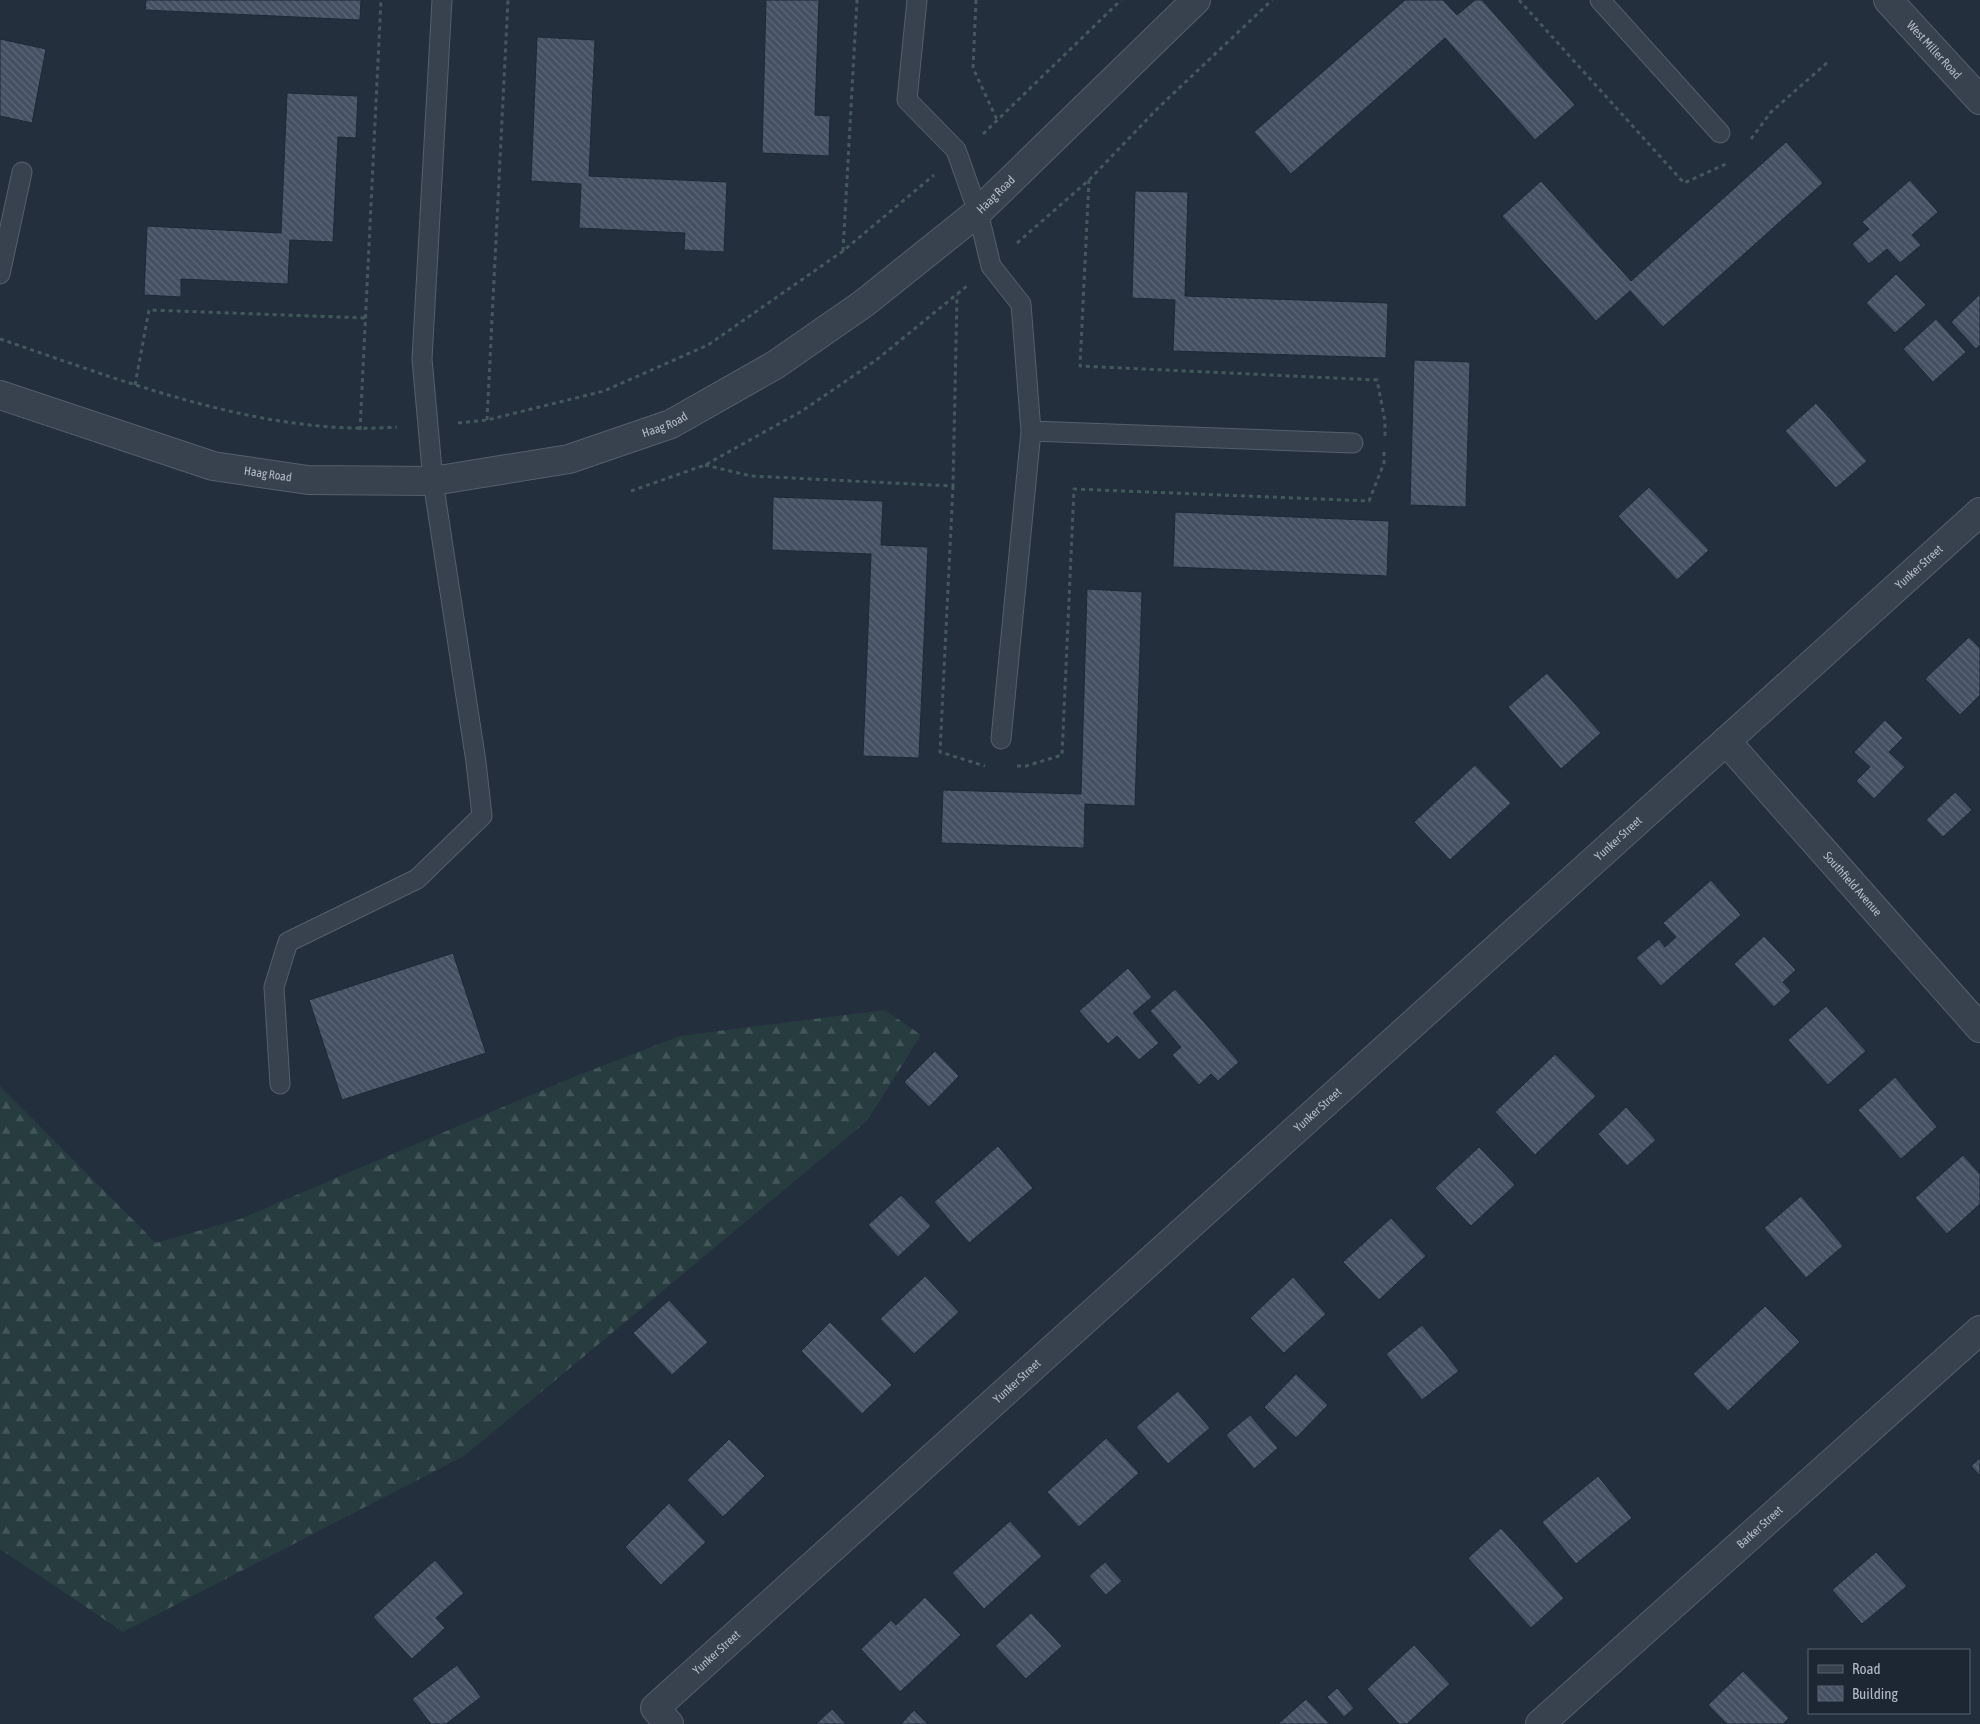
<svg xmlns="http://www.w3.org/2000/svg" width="1980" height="1724" viewBox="0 0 1980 1724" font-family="'Asap Condensed',sans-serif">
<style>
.forest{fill:url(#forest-firs)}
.building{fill:url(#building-back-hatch);stroke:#1f2835}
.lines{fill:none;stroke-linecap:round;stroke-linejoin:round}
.service-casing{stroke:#565f6c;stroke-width:21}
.minor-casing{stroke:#565f6c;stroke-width:30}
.tertiary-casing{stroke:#565f6c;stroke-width:30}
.path{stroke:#44595c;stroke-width:3;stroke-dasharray:4 4;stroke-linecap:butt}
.service{stroke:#38414e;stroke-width:19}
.minor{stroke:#38414e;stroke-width:28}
.tertiary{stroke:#38414e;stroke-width:28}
.labels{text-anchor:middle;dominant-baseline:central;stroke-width:4;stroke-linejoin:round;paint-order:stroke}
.street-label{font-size:12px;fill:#b4bcc9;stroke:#1d2633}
</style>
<defs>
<pattern id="forest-firs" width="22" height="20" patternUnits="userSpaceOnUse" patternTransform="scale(1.25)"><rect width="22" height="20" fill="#263c3f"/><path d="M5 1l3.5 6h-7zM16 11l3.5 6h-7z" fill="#435659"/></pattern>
<pattern id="building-back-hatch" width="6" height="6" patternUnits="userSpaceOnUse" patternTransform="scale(1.25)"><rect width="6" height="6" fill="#455162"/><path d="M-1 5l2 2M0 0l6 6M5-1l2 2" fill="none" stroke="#5d6877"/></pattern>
</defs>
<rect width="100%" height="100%" fill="#242f3e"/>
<path class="forest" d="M885 1010 921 1035 867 1121 464 1456 123 1632 0 1549V1086L156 1243 240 1219 576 1076 680 1036Z"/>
<path class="building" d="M146 0H361L360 20 145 10Z
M766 0H819L815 115 830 116 829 156 762 153Z
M1405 0H1443L1457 15 1475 0H1482L1575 105 1535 140 1445 38 1291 174 1254 132Z
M537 37 595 40 589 176 727 182 724 252 684 250 685 233 579 228 581 184 531 181Z
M0 39 46 49 32 123 0 116Z
M287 93 358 96 356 138 338 137 333 242 290 240 288 284 181 279V297L144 295 147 226 281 233Z
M1786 142 1823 183 1663 327 1630 291 1596 321 1502 216 1541 181 1631 281Z
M1910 180 1938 212 1912 235 1921 245 1900 263 1887 249 1869 264 1852 244 1869 229 1862 222Z
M1135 191 1188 192 1185 296 1388 303 1386 358 1173 351 1175 300 1132 298Z
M1896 274 1926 305 1895 333 1866 303Z
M1980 294V345L1976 349 1951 322Z
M1936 319 1966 352 1933 382 1903 349Z
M1414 360 1470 362 1466 507 1410 505Z
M1816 403 1867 461 1836 488 1785 431Z
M1649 487 1709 550 1677 580 1618 516Z
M773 497 883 501 881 545 928 547 919 758 863 756 871 554 772 550Z
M1175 512 1389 521 1387 576 1173 567Z
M1087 589 1142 592 1135 806 1085 804 1084 848 941 843 943 790 1081 794Z
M1969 637 1980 648V695L1960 715 1925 679Z
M1547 673 1601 733 1561 769 1508 707Z
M1885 720 1903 738 1889 752 1905 767 1874 799 1856 781 1870 767 1854 752Z
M1475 765 1511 803 1450 860 1414 822Z
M1955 792 1972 810 1943 837 1926 820Z
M1711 880 1741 915 1661 986 1636 958 1659 939 1665 947 1676 937 1663 923Z
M1764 936 1796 970 1783 982 1791 991 1774 1007 1734 964Z
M453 953 486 1053 342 1100 309 1000Z
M1128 968 1152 997 1133 1013 1159 1043 1139 1060 1117 1036 1108 1044 1079 1011Z
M1175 989 1239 1062 1218 1081 1211 1074 1199 1085 1172 1055 1181 1047 1150 1011Z
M1826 1006 1866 1051 1828 1085 1788 1040Z
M935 1051 959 1076 929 1107 904 1082Z
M1555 1054 1596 1096 1535 1155 1495 1112Z
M1895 1077 1937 1127 1901 1159 1858 1110Z
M1626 1107 1656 1140 1627 1166 1598 1134Z
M998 1146 1033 1188 969 1243 934 1202Z
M1479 1147 1515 1185 1471 1226 1435 1188Z
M1963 1155 1980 1174V1204L1947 1234 1915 1198Z
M901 1195 931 1226 898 1257 868 1225Z
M1801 1196 1843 1246 1806 1278 1764 1228Z
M1391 1218 1426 1256 1379 1300 1343 1262Z
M925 1276 959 1312 914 1354 880 1319Z
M1293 1277 1326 1314 1284 1353 1250 1318Z
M669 1300 708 1342 672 1375 633 1333Z
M1765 1306 1800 1342 1728 1411 1693 1374Z
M830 1322 892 1385 862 1414 801 1351Z
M1422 1325 1459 1371 1422 1400 1386 1354Z
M1296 1374 1328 1405 1296 1438 1264 1407Z
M1178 1391 1210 1428 1168 1464 1136 1427Z
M1250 1415 1278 1448 1254 1469 1226 1435Z
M1106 1438 1139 1473 1079 1527 1047 1492Z
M729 1439 765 1476 723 1517 687 1480Z
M1980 1458V1476L1971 1466Z
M1598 1476 1632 1518 1576 1564 1542 1522Z
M669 1503 706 1542 661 1585 625 1547Z
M1010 1521 1042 1556 984 1609 952 1573Z
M1501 1528 1564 1598 1531 1628 1468 1558Z
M1876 1552 1907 1586 1862 1624 1832 1590Z
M435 1560 464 1593 436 1618 445 1628 412 1659 373 1617Z
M1105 1562 1122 1581 1106 1595 1089 1576Z
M925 1597 961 1635 900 1692 861 1649 891 1620 896 1625Z
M1031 1613 1062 1646 1026 1679 995 1646Z
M1414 1645 1450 1684 1407 1724H1399L1367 1689Z
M457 1665 481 1697 446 1724H431L412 1699Z
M1743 1671 1789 1718 1783 1724H1727L1708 1705Z
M1337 1688 1354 1708 1344 1717 1327 1697Z
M1306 1699 1330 1724H1278Z
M832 1709 846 1724H816Z
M914 1710 928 1724H901Z"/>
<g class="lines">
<defs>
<path id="service" d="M917 0 907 100 956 150 978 212 991 266 1021 304 1031 431 1001 739
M1600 0 1720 133
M0 274 22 172
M1031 431 1353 443
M280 1084 274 987 288 942 417 879 482 816 476 762 433 481 422 359 442 0"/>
<g id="minor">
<path id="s1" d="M0 395 213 466 308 480 433 481 569 459 671 424 775 365 863 304 978 212 1196 0"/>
<path id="s2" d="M1726 741 1980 1028"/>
<path id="s3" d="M669 1724 655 1708 1980 512"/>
<path id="s4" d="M1540 1724 1980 1330"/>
</g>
<g id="tertiary">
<path id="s5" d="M1888 0 1980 100"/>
</g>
</defs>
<use href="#service" class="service-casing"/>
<use href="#minor" class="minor-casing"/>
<use href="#tertiary" class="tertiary-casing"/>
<path class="path" d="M976 0 973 68 998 122
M1519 0 1684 183 1728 163
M983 134 1121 0
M1751 139 1771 112 1828 62
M1089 180 1080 366 1377 380 1385 421V438
M1017 243 1089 180 1158 108 1272 0
M843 251 857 0
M0 339C124 381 264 437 397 427
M135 385 149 310 366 318
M487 420 508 0
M458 423 487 420 604 391 708 345 843 251 934 175
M360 430 381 0
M705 465 751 476 953 486 957 295
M953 486 940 752 985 766
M631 491 705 465 802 411 875 361 967 286
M1017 766H1026L1062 755 1074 489 1369 501 1384 463V451"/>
<use href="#service" class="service"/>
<use href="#minor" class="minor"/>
<use href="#tertiary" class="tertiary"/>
</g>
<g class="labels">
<g class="street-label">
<text stroke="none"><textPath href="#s5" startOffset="68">West Miller Road</textPath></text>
<text stroke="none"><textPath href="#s1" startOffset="1090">Haag Road</textPath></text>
<text stroke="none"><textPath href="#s1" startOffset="685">Haag Road</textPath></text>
<text stroke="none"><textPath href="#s1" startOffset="280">Haag Road</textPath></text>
<text stroke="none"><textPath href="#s3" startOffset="1724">Yunker Street</textPath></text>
<text stroke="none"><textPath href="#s3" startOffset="1319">Yunker Street</textPath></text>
<text stroke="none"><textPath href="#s2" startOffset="191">Southfield Avenue</textPath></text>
<text stroke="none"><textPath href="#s3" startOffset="914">Yunker Street</textPath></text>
<text stroke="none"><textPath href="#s3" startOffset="509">Yunker Street</textPath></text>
<text stroke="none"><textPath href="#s4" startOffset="295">Barker Street</textPath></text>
<text stroke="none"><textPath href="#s3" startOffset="104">Yunker Street</textPath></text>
</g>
</g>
<rect x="1808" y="1649" width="162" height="65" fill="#1d2633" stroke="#59626f"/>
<rect x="1818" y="1665" width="25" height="8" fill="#38414e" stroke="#59626f"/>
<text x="1852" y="1674" font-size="15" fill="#b4bcc9">Road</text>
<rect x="1818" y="1686" width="25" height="15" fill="url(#building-back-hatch)" stroke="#59626f"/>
<text x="1852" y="1699" font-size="15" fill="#b4bcc9">Building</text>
</svg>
